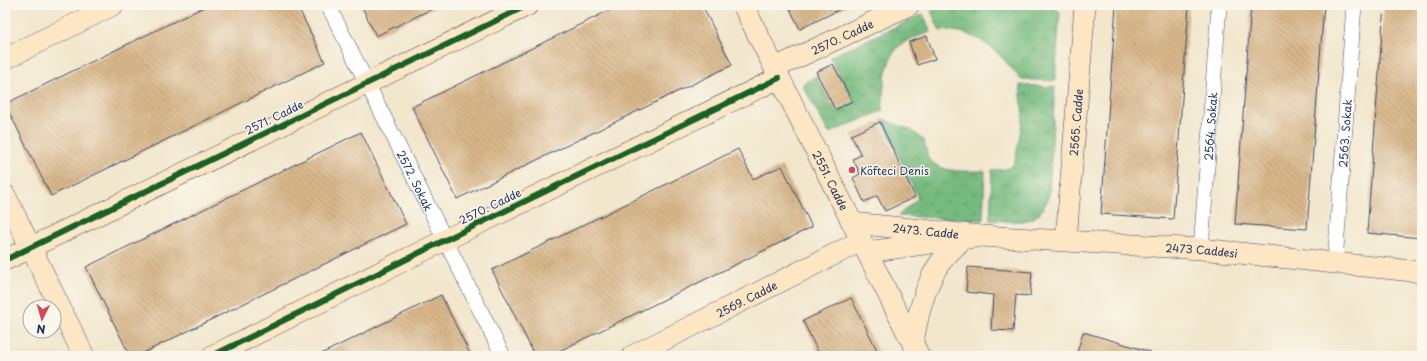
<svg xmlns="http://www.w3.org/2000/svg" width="1427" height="361" viewBox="0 0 1427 361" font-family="'Playpen Sans',sans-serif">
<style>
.forest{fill:url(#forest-crowns);stroke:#48746e}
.building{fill:url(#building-back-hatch)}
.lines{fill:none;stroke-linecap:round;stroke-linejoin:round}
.street-casing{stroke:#3b4a6e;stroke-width:16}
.secondary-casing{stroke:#3b4a6e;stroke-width:22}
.street{stroke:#fff;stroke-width:15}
.secondary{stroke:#fce6c4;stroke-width:21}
.cycleway-casing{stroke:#fbf7ec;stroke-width:8}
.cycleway{stroke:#1b5e20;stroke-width:6}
.poi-dot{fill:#d1495b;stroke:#fbf7ec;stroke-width:1.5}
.labels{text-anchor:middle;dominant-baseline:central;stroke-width:3;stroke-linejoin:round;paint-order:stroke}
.street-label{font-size:11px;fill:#1b2f5e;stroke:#fbf7ec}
.poi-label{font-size:11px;fill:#1b2f5e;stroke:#fbf7ec;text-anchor:start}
</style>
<defs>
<pattern id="forest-crowns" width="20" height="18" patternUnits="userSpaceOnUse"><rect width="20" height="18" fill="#76ba7e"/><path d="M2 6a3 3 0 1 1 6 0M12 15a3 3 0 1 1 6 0" fill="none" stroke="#60986a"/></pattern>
<pattern id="building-back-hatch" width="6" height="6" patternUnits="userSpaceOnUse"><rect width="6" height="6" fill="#d9b78a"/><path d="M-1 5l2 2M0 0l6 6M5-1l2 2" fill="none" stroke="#af9574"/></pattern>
</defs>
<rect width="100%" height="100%" fill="#fbf7ec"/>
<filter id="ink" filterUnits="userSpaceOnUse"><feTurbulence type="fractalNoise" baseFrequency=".025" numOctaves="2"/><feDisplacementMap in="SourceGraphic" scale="8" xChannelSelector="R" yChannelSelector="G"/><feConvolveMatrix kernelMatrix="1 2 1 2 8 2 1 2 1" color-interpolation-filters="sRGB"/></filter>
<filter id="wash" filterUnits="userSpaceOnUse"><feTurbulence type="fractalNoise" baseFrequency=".012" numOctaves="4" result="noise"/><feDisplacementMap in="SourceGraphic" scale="16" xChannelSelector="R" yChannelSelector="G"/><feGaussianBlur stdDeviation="0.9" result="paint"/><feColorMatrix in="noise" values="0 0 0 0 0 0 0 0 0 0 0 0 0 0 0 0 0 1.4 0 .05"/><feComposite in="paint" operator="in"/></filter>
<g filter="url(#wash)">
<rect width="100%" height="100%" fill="#f2e6cc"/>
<path class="forest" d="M943 5H1052L1060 12 1055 81 1020 79C1000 53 975 27 940 31L931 11Z
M923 14 931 32C922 35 910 38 902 44 883 59 884 89 882 111L829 133 803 86 804 83 816 76 835 112 854 102 830 57Z
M1020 85 1055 87 1049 194C1040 228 1019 221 990 220L992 170C1001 169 1011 171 1015 161L1023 117Z
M882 119 911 130 924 140 928 158C940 174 967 171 985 171L983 220 898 216 918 198Z"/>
<g id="blocks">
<path class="building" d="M208 5H297L325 62 51 196 5 104Z
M361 5H440L376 36Z
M620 5H702L732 65 457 199 412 107Z
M788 5H849L800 29Z
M1116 5H1189L1173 219 1101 214Z
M1251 5H1324L1307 229 1235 224Z
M1384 5H1422V238L1367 233Z
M927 36 935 59 917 65 909 42Z
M833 64 852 101 835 110 816 72Z
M880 122 915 197 885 211 877 196 864 202 853 178 860 174 853 159 861 155 851 135Z
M361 132 406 224 137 356H130L86 267Z
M738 149 753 179 782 166 812 227 549 356H535L492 270Z
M968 267 1032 272 1030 296 1016 295 1013 331 991 330 993 295 966 292Z
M441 295 471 356H317L382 324Z
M851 298 880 356H820L803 321Z
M1083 332 1151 352 1150 356H1076Z"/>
</g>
</g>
<g filter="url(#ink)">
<use href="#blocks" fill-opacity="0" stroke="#3b4a6e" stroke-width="1"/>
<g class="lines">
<defs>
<g id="street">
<path id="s1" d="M328 5 503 356"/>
<path id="s2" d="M1201 249 1219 5"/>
<path id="s3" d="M1335 262 1354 5"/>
</g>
<g id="secondary">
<path id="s4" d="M743 5 919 356"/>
<path d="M5 59 113 5"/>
<path id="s5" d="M775 68 909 5"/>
<path d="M5 195 84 356"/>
<path id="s6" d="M852 223 981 236 867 252"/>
<path id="s7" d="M981 236 1201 249 1422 272"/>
<path id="s8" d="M1066 240 1085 5"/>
<path d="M5 260 528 5"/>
<path d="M913 343C917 318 923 292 936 269 943 257 953 248 963 239"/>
<path d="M212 356 445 240 779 78"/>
<path id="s9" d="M632 356 861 241"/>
</g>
</defs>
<use href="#street" class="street-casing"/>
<use href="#secondary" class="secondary-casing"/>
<use href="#street" class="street"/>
<use href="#secondary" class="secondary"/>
<defs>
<path id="cycleway" d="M5 260 528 5
M212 356 445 240 779 78"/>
</defs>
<use href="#cycleway" class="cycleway-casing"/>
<use href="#cycleway" class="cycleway"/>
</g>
</g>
<circle class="poi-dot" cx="852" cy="170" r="4"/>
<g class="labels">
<g class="street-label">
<text stroke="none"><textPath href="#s5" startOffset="74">2570. Cadde</textPath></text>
<text transform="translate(274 117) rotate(-26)">2571. Cadde</text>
<text stroke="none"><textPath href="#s8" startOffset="118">2565. Cadde</textPath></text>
<text stroke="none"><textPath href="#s2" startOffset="123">2564. Sokak</textPath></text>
<text stroke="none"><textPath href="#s3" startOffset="129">2563. Sokak</textPath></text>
<text stroke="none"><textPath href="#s1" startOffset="196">2572. Sokak</textPath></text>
<text stroke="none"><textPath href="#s4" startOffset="196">2551. Cadde</textPath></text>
<text transform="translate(490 206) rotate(-26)">2570. Cadde</text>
<text stroke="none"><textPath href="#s6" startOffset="74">2473. Cadde</textPath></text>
<text stroke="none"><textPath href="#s7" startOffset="221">2473 Caddesi</textPath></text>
<text stroke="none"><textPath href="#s9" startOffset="128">2569. Cadde</textPath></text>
</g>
<g class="poi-label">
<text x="860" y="170">Köfteci Denis</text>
</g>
</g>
<rect width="1427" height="361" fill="none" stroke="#fbf7ec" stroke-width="20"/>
<g transform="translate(42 319) rotate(185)"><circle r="19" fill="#fbf7ec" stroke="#a1a7b3"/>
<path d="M0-3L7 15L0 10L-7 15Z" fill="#d1495b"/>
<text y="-6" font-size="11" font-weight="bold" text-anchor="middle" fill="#1b2f5e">N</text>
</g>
</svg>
